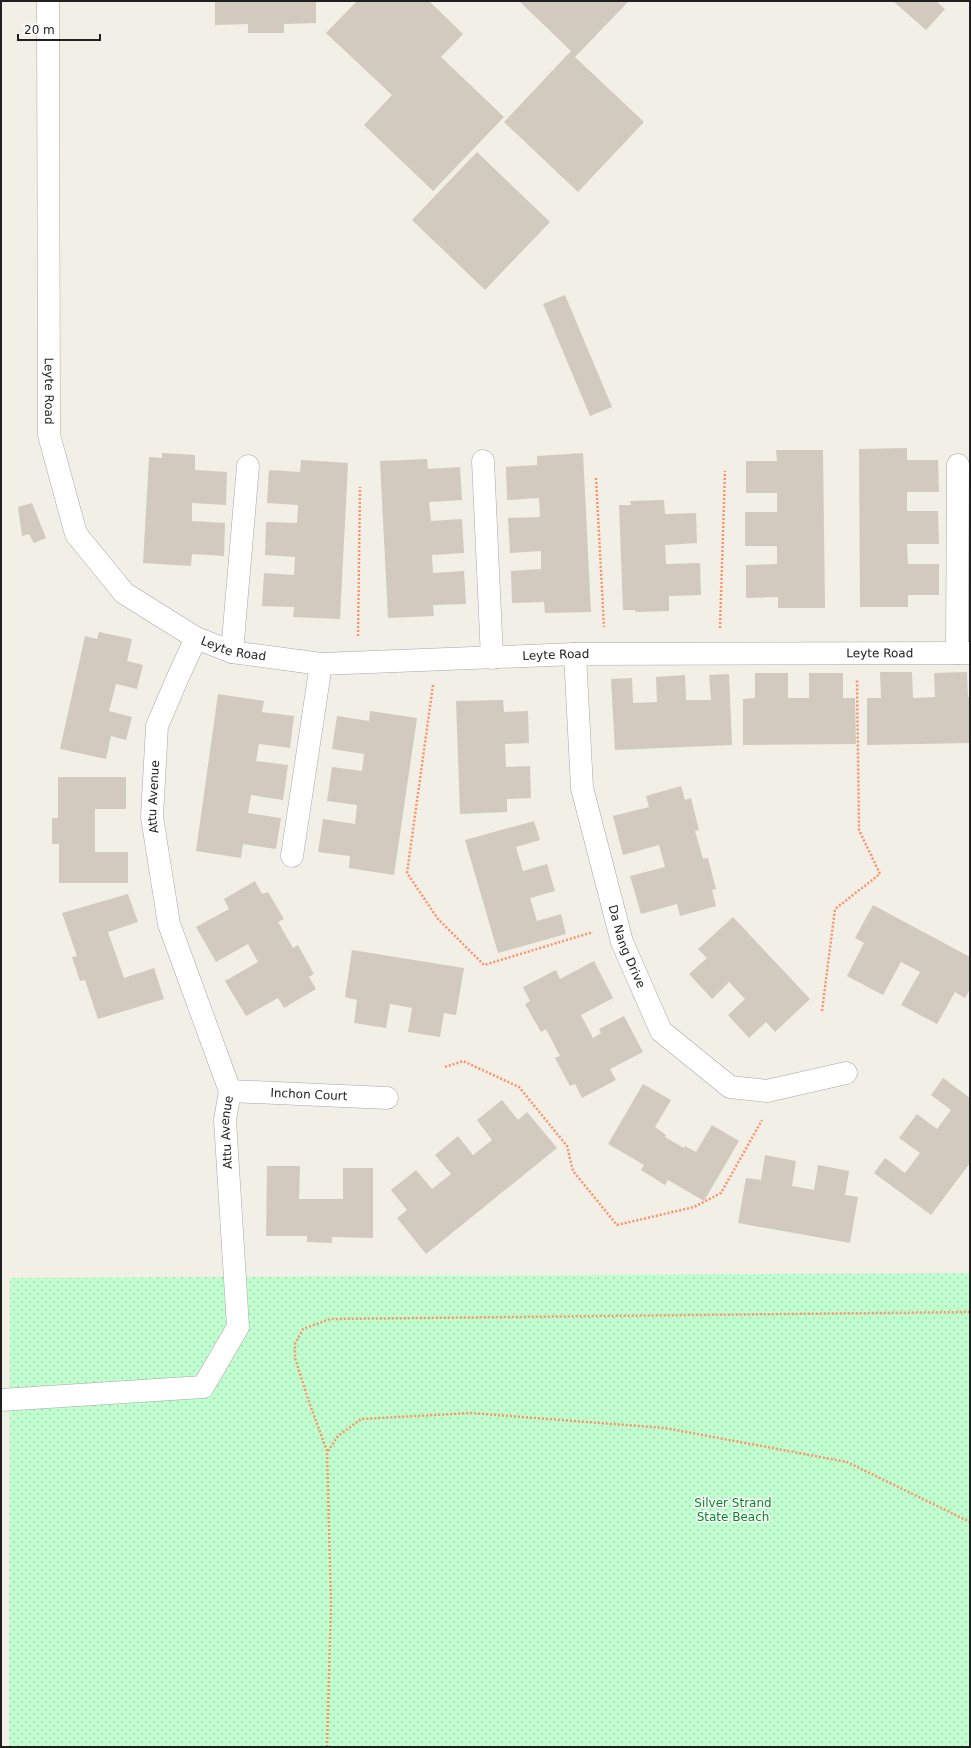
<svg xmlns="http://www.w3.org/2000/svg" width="971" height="1748" viewBox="0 0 971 1748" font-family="'DejaVu Sans',sans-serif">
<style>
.park{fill:url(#park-dots)}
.building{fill:#d2cabe}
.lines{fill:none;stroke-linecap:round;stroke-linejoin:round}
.minor-casing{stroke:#a7a7a7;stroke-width:23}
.path{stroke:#ff9269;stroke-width:2.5;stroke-dasharray:2 2;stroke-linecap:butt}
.minor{stroke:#fff;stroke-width:22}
.labels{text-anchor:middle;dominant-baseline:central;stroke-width:3;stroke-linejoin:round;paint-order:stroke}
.street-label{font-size:12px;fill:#202020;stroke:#fff}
.park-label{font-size:12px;fill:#028a24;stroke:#fff}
</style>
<defs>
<pattern id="park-dots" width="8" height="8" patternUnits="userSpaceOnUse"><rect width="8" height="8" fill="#c0fecf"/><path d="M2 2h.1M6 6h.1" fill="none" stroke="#a5d9b1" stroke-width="1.8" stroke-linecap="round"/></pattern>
</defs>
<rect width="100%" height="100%" fill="#f1efe6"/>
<path class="park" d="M970 1273V1747H9L10 1278Z"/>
<path class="building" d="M215 1H316V23L284 24V33H248V24L215 25Z
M357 1H429L463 34 441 57 504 117 433 191 364 125 392 95 326 33Z
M519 1H629L575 57 644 122 578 192 504 122 571 51Z
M893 1H936L945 9 926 30Z
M477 152 550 222 485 290 412 220Z
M565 295 612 407 590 416 543 304Z
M907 448V460H938L939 492H907V511H938L939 544H907L908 564H939V595H908V607H860L859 449Z
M776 450H823L825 608H778V597L746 598V565L777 564V546H745V512H777V493H746V461H777Z
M162 453 195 455V470L227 472 226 505 192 503V521L225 523 224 556 192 554 191 566 143 563 149 457 162 458Z
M583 453 591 612 545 613 544 602 512 603 511 571 541 569V551L510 553 508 518 540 517 539 498 507 500 506 467 537 465V456Z
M427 459 428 469 460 467 462 500 429 502 431 521 462 519 464 553 432 555 433 573 464 571 466 604 433 605 434 616 388 618 380 461Z
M301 460 348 463 340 619 293 617 294 607 262 606 264 573 294 575 295 557 265 555 266 522 297 523 298 505 267 503 269 470 300 472Z
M664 500 665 514 696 513 697 543 665 545 666 564 700 563 701 595 669 596V611L636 612 635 610H623L619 505H631L630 501Z
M32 503 46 538 34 543 29 534 22 536 18 507Z
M99 632 132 639 127 661 143 665 137 689 116 684 109 711 132 717 126 740 111 736 106 759 60 749 85 636 97 639Z
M880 672H912L913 698 935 697 934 673 967 672 968 697H970V743L867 745V698H881Z
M755 673H788V698H809V673H843V698H855L856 744 743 745V699L755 698Z
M729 674 732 745 615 750 611 679 632 678 633 703 657 702 656 677 685 675 686 700H711L709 675Z
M218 694 264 701 262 712 294 716 290 748 259 744 256 761 288 765 283 800 251 795 248 813 281 818 276 849 243 844 241 858 196 851Z
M503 700 504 712 528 711 529 743 505 744 506 767 530 766 531 798 507 799V812L460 814 456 701Z
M370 711 417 718 394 875 349 868 350 856 318 852 323 819 355 824 357 805 327 801 332 767 362 771 364 754 332 749 337 716 369 721Z
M58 777H126V809H95V852H128V883H59V844H52V818H58Z
M681 786 685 800 691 798 699 830 695 831 703 859 708 858 716 889 712 890 716 906 680 916 677 904 641 914 630 876 665 867 659 845 623 855 613 816 649 807 646 796Z
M534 821 540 840 516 847 523 871 547 864 555 891 530 898 537 921 561 914 566 934 498 953 465 840Z
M255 881 262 894 268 892 284 919 278 922 293 948 298 945 314 974 309 977 316 989 284 1008 278 998 246 1016 225 981 258 962 248 944 216 962 196 927 229 909 224 899Z
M128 894 138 922 108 932 124 978 154 968 164 999 98 1019 85 980 80 981 72 957 77 956 62 913Z
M873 905 970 957V989L965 998 955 992 937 1024 901 1005 920 972 901 962 883 995 847 976 864 943 855 938Z
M733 917 810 999 775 1032 766 1022 749 1038 728 1015 745 999 729 982 712 999 689 974 707 958 698 949Z
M352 950 464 968 456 1015 444 1013 440 1037 408 1032 412 1008 390 1004 386 1028 354 1023 357 1000 345 997Z
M594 961 613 998 581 1015 593 1038 601 1033 599 1029 624 1016 643 1052 610 1069 616 1080 582 1098 575 1084 570 1086 555 1058 560 1056 546 1029 541 1032 525 1004 530 1001 523 987 556 970 560 979Z
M943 1078 970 1098V1163L931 1215 874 1173 885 1158 905 1173 920 1153 899 1138 917 1114 937 1129 951 1110 931 1095Z
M643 1084 671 1100 655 1127 666 1135 665 1137 684 1148 685 1146 696 1152 712 1125 739 1141 704 1201 668 1180 665 1185 641 1170 644 1165 608 1144Z
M502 1100 518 1120 527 1112 557 1148 426 1254 397 1218 407 1210 391 1190 416 1170 432 1189 451 1174 435 1155 458 1136 473 1155 492 1140 477 1120Z
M765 1155 796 1161 792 1186 814 1190 818 1165 849 1171 845 1195 858 1197 850 1243 738 1223 746 1178 761 1180Z
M267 1166H300L299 1199H343V1168H373V1238L332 1237V1243L307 1242V1236H266Z"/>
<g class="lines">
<defs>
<g id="minor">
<path id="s1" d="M48 1 49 435 76 534 124 593 196 638 232 652 321 664 575 654 970 653"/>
<path d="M483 461 492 658"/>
<path d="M232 652 248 466"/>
<path d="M957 653 958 465"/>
<path id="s2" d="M575 654 582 788 622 942 661 1031 730 1087 767 1091 846 1073"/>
<path d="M292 856 321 664"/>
<path id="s3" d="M230 1091 387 1098"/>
<path id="s4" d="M1 1400 203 1387 238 1327 225 1120 230 1091 169 924 152 817 157 726 178 677 196 638"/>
</g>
</defs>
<use href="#minor" class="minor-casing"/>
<path class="path" d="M596 478 604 627
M720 628 725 471
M358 636 360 487
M433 685 407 873 438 919 484 965 593 932
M822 1011 835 909 880 874 859 830 857 679
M445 1067 463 1061 519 1087 567 1146 573 1171 617 1225 694 1207 721 1193 762 1120
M328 1451 338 1436 361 1419 471 1413 665 1428 847 1462 970 1522
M327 1747 331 1604 327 1451 308 1399 295 1358V1344L303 1329 330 1319 970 1312"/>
<use href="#minor" class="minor"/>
</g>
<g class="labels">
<g class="street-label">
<text stroke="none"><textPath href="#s1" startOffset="390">Leyte Road</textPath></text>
<text stroke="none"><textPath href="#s1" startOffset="737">Leyte Road</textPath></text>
<text stroke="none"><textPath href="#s1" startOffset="1385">Leyte Road</textPath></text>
<text stroke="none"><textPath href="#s1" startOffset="1061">Leyte Road</textPath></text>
<text stroke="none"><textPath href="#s4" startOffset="815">Attu Avenue</textPath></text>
<text stroke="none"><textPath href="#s2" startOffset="299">Da Nang Drive</textPath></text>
<text stroke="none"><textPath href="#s3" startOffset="79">Inchon Court</textPath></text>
<text stroke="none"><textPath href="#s4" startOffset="467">Attu Avenue</textPath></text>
</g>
<g class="park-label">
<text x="733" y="1503">Silver Strand<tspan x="733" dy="14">State Beach</tspan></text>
</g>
</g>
<rect width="971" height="1748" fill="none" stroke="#202020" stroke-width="4"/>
<path d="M18 34v6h82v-6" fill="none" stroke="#202020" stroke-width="2"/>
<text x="24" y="34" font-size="12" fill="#202020" stroke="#ffffff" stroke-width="3" paint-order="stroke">20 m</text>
</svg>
